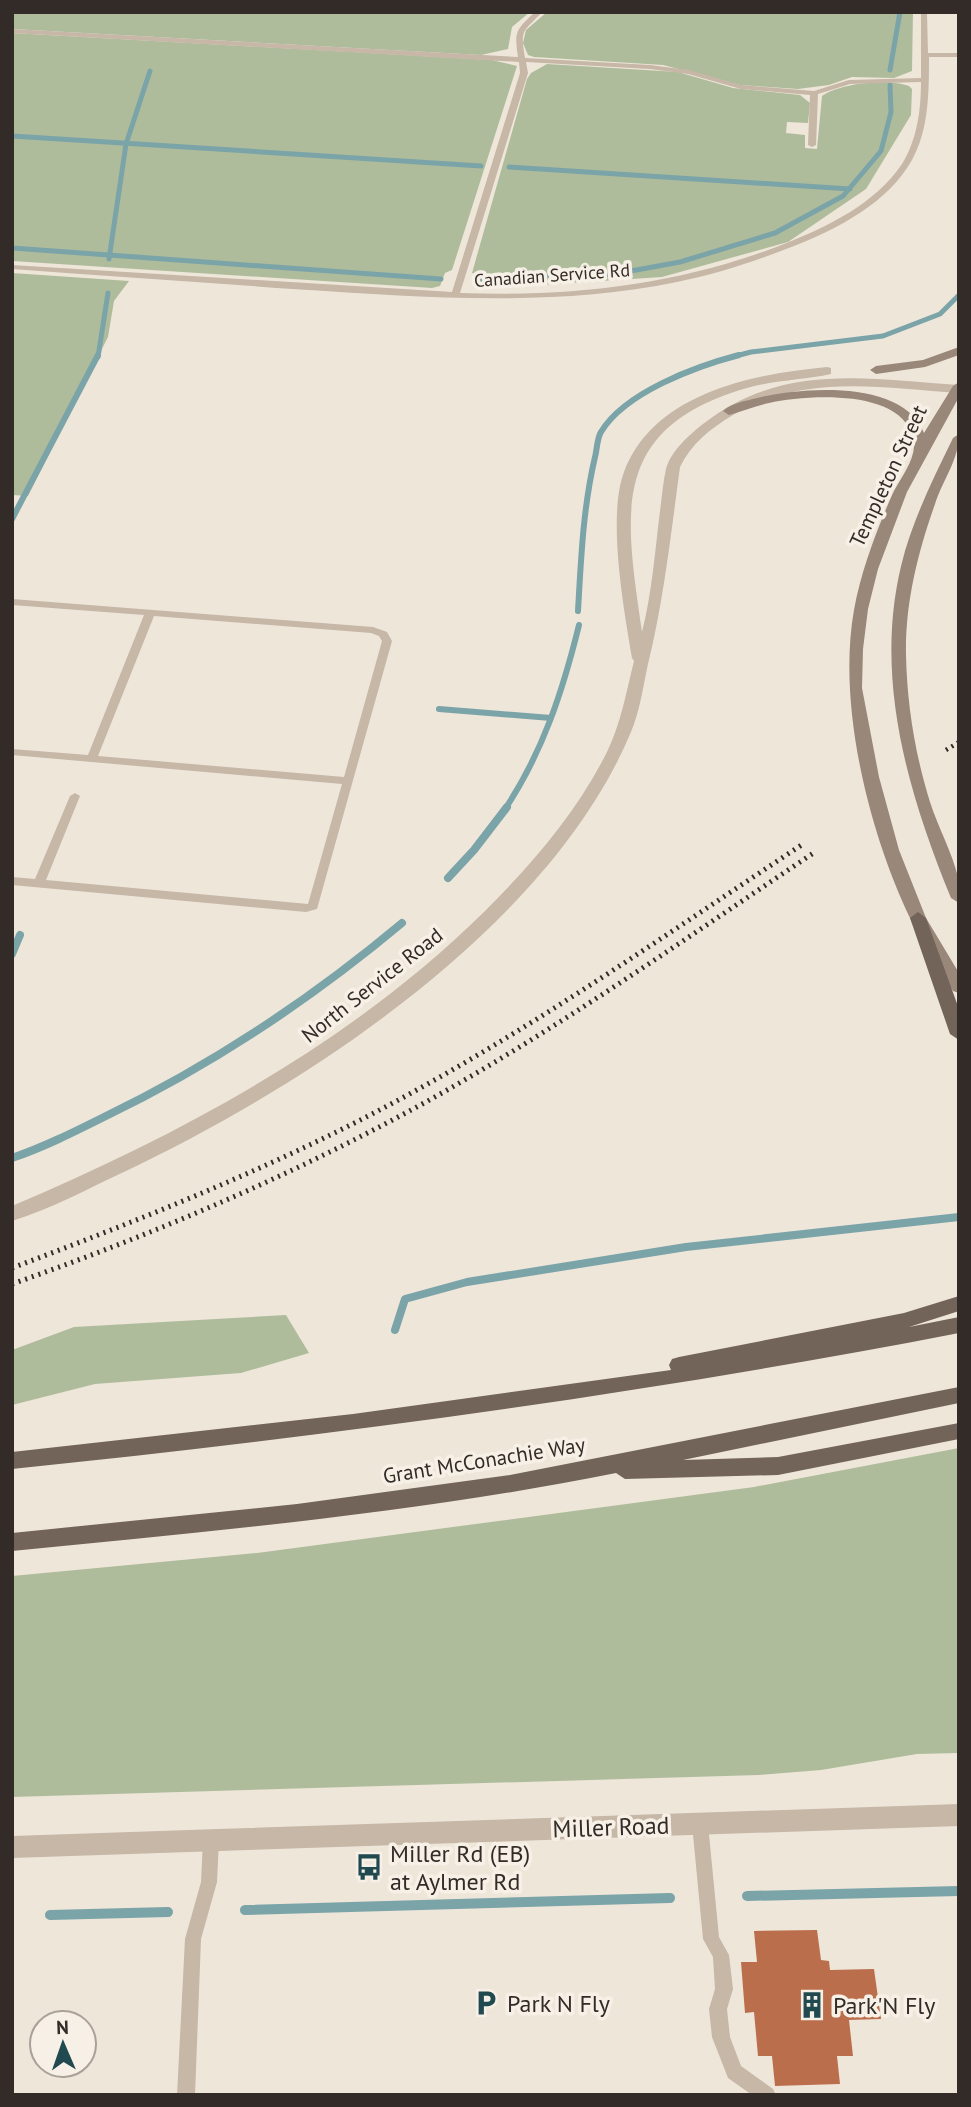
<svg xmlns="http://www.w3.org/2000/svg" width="971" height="2107" viewBox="0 0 971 2107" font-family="'PT Sans',sans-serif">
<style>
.green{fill:#afbc9b}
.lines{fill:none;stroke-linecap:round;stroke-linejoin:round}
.stream-far3{stroke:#7ba4a9;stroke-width:5}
.stream-far2{stroke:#7ba4a9;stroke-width:6}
.stream-far1{stroke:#7ba4a9;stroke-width:8}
.stream{stroke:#7ba4a9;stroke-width:10}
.building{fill:#bb6e4c}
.lane{fill:#c6b7a7;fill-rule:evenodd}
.street{fill:#c6b7a7;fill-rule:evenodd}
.secondary{fill:#998779;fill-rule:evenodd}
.primary{fill:#736459;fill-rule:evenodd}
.rail-far1{stroke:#332b27;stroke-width:4.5;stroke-dasharray:2 4.5;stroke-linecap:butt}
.rail{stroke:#332b27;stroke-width:5;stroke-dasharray:2 5;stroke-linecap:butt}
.labels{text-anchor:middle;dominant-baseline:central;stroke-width:7;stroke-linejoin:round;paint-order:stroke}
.far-street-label{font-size:18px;fill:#332b27;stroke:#f7f0e6}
.street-label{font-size:21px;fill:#332b27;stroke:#f7f0e6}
.near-street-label{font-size:24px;fill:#332b27;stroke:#f7f0e6}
.near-poi-label{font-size:24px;fill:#332b27;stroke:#f7f0e6;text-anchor:start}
</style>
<rect width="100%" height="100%" fill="#efe6da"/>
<path class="green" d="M12 12H530L512 27 508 49 481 55 12 29Z
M547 12H913L912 71 894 78 852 77 829 85 798 89 740 85 663 65 534 57 528 55 523 43 526 30Z
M12 33 492 60 517 66 452 270 445 273 440 286 432 288 12 261Z
M547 64 678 72 733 88 800 95 810 103 808 123 787 122 786 133 805 135V148L817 149 822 96C839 83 890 78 909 86L912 89 911 115 866 189 788 242 662 277 476 289 473 286 477 274 472 273 527 79 531 73Z
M12 273 129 281 114 301 108 337 28 496 12 495Z
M286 1315 309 1353 241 1373 95 1384 12 1405V1350L74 1327Z
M959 1448V1753L917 1754 821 1770 759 1775 12 1797V1576L257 1553 754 1487Z"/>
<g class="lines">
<path class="stream-far3" d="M890 70 900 12
M12 136 481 166
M509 167 850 189
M12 248 441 279
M109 259 126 144 150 71
M477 279 609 275 680 262 775 233 843 196 881 151 891 112 890 85
M98 357 108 293
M732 357 751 352 883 336 940 314 959 295"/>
<path class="stream-far2" d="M12 519 98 355
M578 611C581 559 583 508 595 457 597 450 597 438 601 432 625 392 697 366 739 355
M439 709 551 718
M505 809C543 752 563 690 579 625"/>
<path class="stream-far1" d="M448 878 474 850 507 807
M12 954 20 935
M12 1158C44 1147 74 1132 104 1117 212 1065 310 1000 402 923
M395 1330 405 1299 467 1282 686 1247 959 1217"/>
<path class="stream" d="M747 1896 959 1891
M245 1910 670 1898
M50 1915 168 1912"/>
</g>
<path class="building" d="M817 1930 821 1960 829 1961 830 1970 874 1969 881 2019 849 2020 853 2056H837L840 2084 775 2086 772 2056H758L754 2012 745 2013 741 1962H757L754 1931Z"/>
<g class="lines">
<path class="lane" d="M535 12H542C523 33 520 28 525 58L650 65 689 70 741 85 814 91 849 80 921 78V12H927L928 53H959V57H929C929 92 929 129 912 160 888 203 837 229 794 246 756 261 717 274 677 282 551 308 420 297 292 289 199 282 106 276 12 269V265L452 292 520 73 519 62 12 33V29L518 57C514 31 516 30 535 12ZM526 62 650 69 688 74 741 89 810 95 808 145 812 147 816 145 818 94 850 84 921 82C921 110 917 140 902 164 875 204 827 227 784 244 679 285 573 297 460 293L528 73Z
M12 599 373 627 387 632 392 641 317 909 306 912 12 885V877L35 879 70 796 75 793 80 796 46 880 308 904 342 784 12 755V749L88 755 144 615 12 605ZM154 616 371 633 379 636 382 641 344 777 98 756Z
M700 1816 706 1819 708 1824 719 1937 729 1955 733 1989 727 2009 730 2037 741 2066 773 2089 776 2095H752L728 2078 712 2037 709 2009 715 1989 713 1957 703 1939 692 1824 694 1819Z
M211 1832 217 1835 219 1840 217 1882 201 1939 195 2095H177L185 1939 201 1882 203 1840 205 1835Z"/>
<path class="street" d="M827 367 831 368V374C804 380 775 380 747 388 608 428 625 514 642 632 652 593 655 551 660 511 662 497 663 482 666 469 671 451 689 435 703 424 782 362 867 379 959 385V393C880 388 805 373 733 415 711 428 691 444 680 467 671 533 664 599 648 664 643 687 640 710 631 732 550 926 309 1084 126 1171 89 1188 51 1209 12 1221V1206C185 1132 350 1044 485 911 532 864 577 812 607 752 621 723 626 693 634 661L632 658C624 610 607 517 624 472 654 393 753 374 827 367Z
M959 1804V1826L12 1858V1836Z"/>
<path class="secondary" d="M959 347V355L925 367 876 374 870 370 876 366 923 360Z
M959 382V397L907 492 878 569 868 609 863 649 862 688 879 777 899 850 926 918 959 973V993L953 991C938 967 922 944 910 918 869 832 837 705 854 610 861 571 876 532 892 495 898 482 910 467 913 453 915 447 913 437 911 432 894 389 806 395 769 403 755 406 743 411 729 415L723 411C731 403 746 401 757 398 802 387 903 379 924 433L953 386Z
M959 434C959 460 943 479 935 504 918 552 905 603 906 655 907 704 915 754 930 802 938 827 952 852 958 877 960 885 959 895 959 903L951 898C906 788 871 669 905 551 917 511 935 475 953 438Z"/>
<path class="primary" d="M918 912 926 918 959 1009V1040L950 1034 910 918Z
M959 1296V1311L909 1327 959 1317V1333C645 1394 330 1436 12 1469V1452L353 1414 671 1370 669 1365 672 1359 679 1357 904 1313Z
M959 1387V1403L683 1460 778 1457 959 1423V1439L778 1475 625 1479 616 1473C417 1513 214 1531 12 1551V1533L297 1504 510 1475Z"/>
<path class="rail-far1" d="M946 750 959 742"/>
<path class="rail" d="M12 1268C134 1222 256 1174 372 1114 522 1036 662 937 803 844
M12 1284C157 1233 298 1173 433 1098 565 1024 689 936 815 852"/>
</g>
<defs>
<symbol id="bus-bare" viewBox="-9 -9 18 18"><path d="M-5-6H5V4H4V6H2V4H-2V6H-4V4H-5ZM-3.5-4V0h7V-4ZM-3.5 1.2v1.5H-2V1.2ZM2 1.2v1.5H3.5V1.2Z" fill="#204a50" stroke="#f7f0e6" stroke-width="2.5" paint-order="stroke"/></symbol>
<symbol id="parking-bare" viewBox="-9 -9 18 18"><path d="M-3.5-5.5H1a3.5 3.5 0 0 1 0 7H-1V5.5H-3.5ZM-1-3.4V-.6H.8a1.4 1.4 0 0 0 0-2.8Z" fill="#204a50" stroke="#f7f0e6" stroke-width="2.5" paint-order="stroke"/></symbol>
<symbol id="building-bare" viewBox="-9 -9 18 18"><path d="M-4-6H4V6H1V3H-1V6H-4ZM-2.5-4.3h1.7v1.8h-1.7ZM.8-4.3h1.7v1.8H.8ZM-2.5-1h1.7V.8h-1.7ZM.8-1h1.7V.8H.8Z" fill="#204a50" stroke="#f7f0e6" stroke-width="2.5" paint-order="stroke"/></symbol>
</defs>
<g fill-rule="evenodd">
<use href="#bus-bare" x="350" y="1848" width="38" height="38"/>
<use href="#parking-bare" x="467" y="1984" width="38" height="38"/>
<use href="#building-bare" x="793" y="1986" width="38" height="38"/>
</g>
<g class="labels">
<g class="far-street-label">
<text transform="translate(552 275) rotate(-4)">Canadian Service Rd</text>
</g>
<g class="street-label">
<text transform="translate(888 476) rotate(-65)">Templeton Street</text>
<text transform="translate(372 985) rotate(-38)">North Service Road</text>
<text transform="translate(484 1460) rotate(-9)">Grant McConachie Way</text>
</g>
<g class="near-street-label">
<text transform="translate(611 1827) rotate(-2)">Miller Road</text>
</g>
<g class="near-poi-label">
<text x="390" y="1853">Miller Rd (EB)<tspan x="390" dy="28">at Aylmer Rd</tspan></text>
<text x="507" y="2003">Park N Fly</text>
<text x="833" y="2005">Park'N Fly</text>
</g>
</g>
<rect width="971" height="2107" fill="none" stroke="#332b27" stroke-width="28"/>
<g transform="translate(63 2044) rotate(358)"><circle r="33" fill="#f7f0e6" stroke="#a9a19a" stroke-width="2"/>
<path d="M0-5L12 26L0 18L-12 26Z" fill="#204a50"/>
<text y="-10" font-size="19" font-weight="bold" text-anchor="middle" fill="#332b27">N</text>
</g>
</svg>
